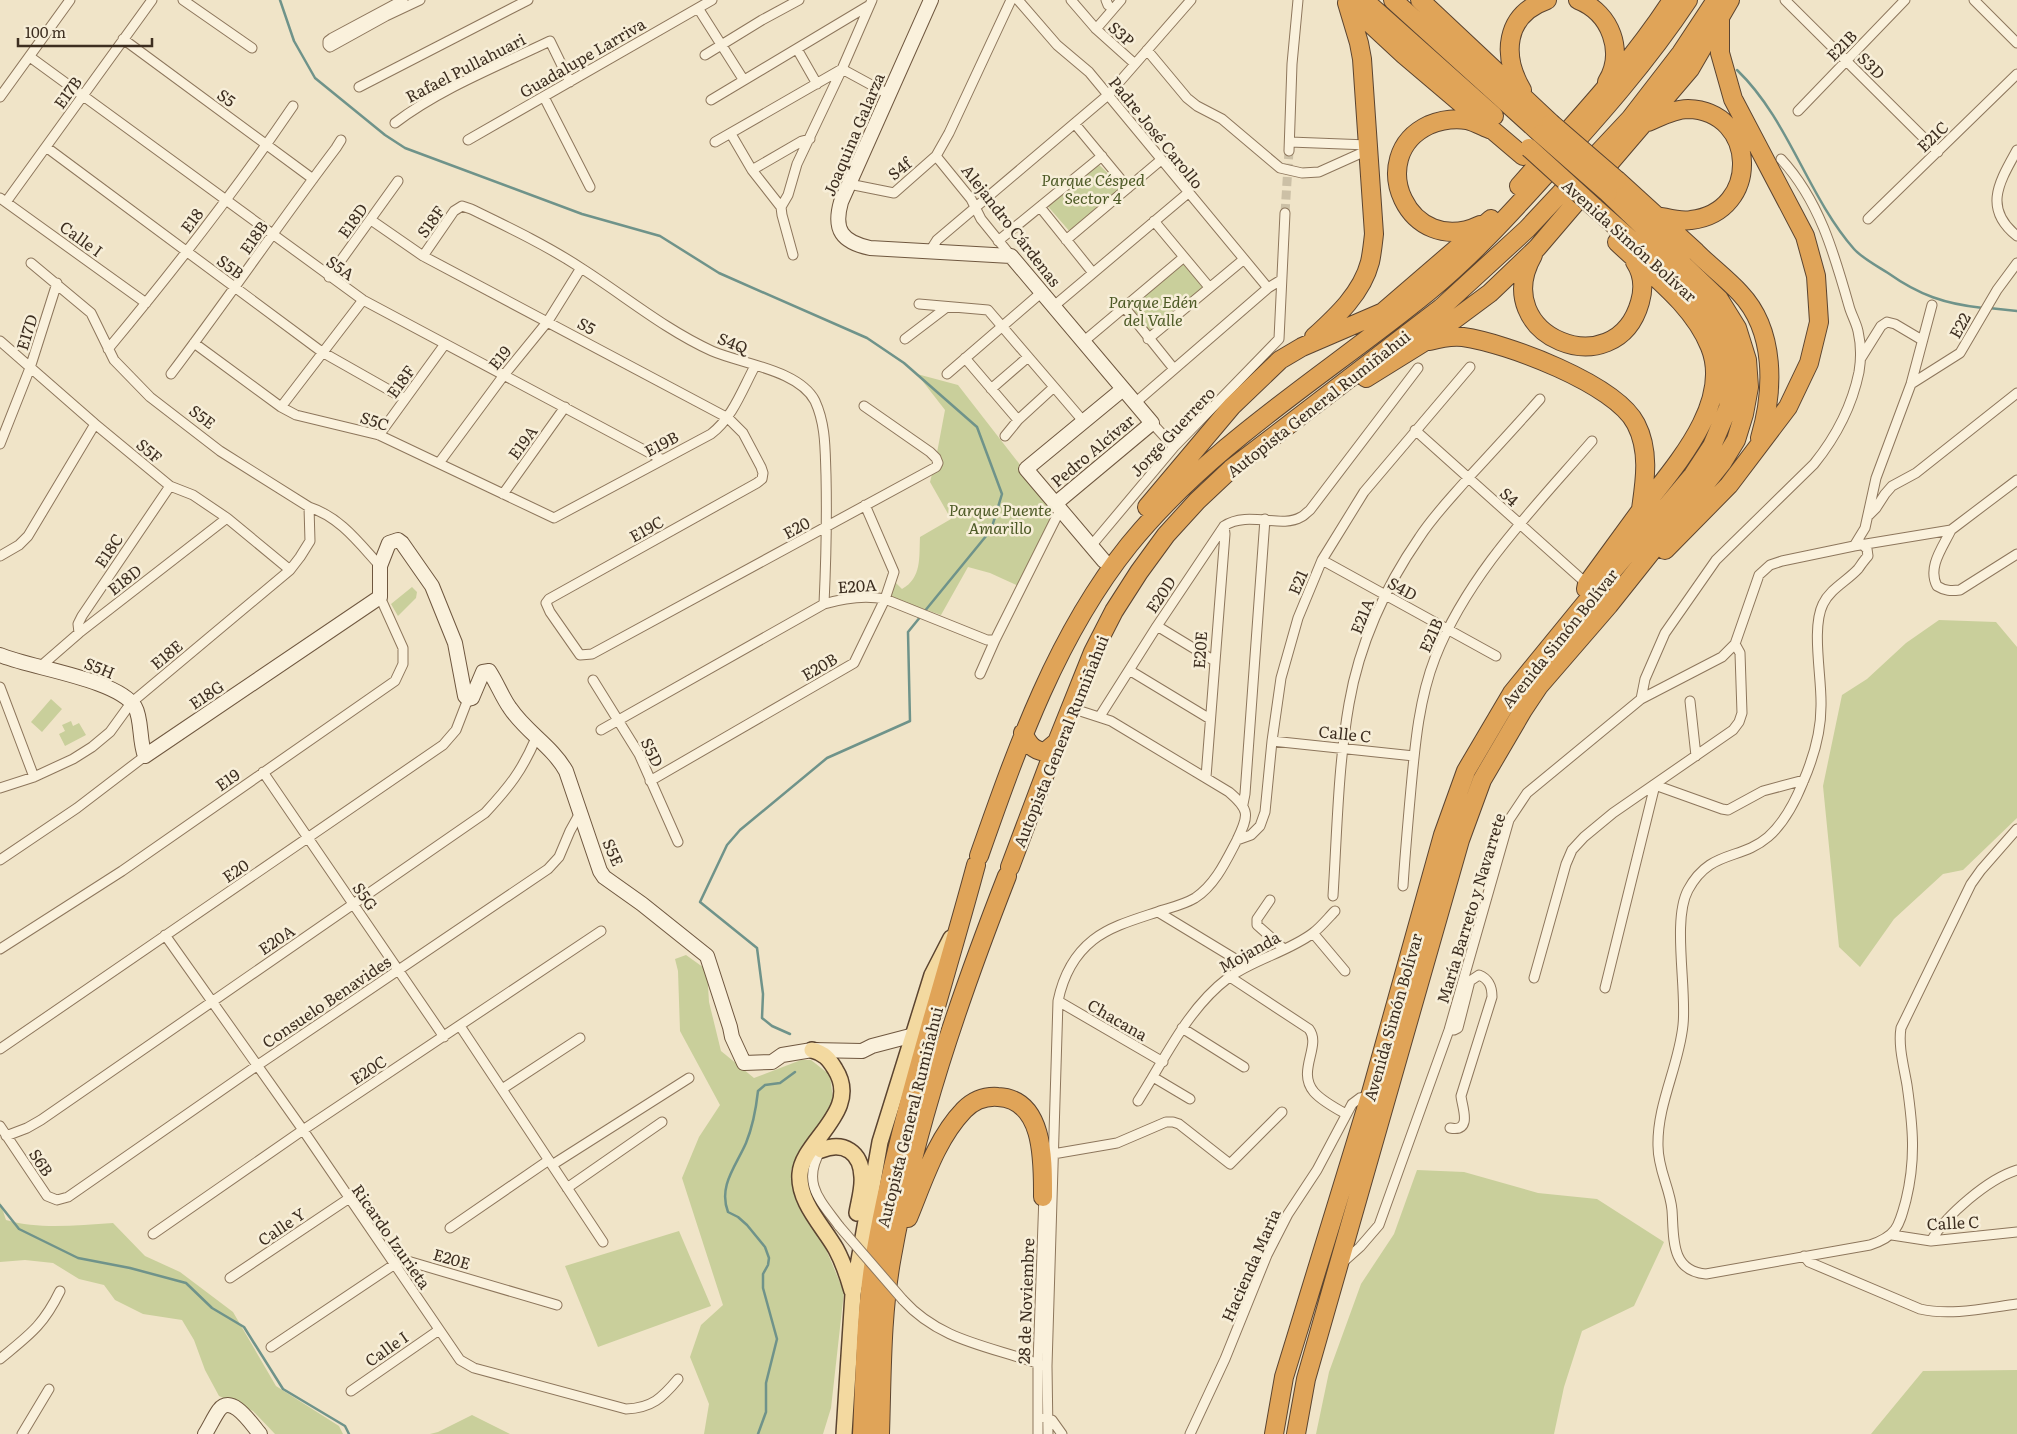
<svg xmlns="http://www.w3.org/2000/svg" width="2017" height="1434" viewBox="0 0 2017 1434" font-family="Literata,serif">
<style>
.green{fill:#c9cf9b}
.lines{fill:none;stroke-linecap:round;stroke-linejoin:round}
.stream{stroke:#6f938a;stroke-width:2.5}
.street-tunnel{stroke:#ccc0a6;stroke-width:9;stroke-dasharray:9 4.5;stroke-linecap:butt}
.street-casing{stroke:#8d765c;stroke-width:11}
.secondary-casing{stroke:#6f573f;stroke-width:16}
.primary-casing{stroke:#5b4430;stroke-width:18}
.highway-casing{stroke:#5b4430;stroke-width:20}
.street{stroke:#faf1dc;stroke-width:9}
.secondary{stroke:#faf1dc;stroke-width:14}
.primary{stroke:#f3d9a0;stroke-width:15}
.highway{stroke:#e0a458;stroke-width:18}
.street-bridge-casing{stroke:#8d765c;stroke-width:11;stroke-linecap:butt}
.highway-bridge-casing{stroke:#5b4430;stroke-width:20;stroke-linecap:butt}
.street-bridge{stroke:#faf1dc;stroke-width:9}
.highway-bridge{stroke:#e0a458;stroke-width:18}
.labels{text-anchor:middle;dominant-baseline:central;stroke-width:5;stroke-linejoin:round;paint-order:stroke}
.street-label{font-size:16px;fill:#3d2e20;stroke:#f7eed8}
.park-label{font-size:16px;font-style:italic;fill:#4d5a26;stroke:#f7eed8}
</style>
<rect width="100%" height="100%" fill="#f0e4c8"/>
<path class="green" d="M1094 160 1124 189 1071 233 1045 203Z
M1186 261 1206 287 1151 337 1128 308Z
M917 374 958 385 1021 466 1060 510 1021 587 990 573 968 567 941 615 889 597 895 582 902 589C922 578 919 557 920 537L951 519 930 482 936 458 945 410Z
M412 587 417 592 416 598 398 616 391 604Z
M1939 620 1996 622 2017 647V818L1963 870 1943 874 1894 919 1860 967 1839 947 1823 786 1842 695 1867 679 1906 643Z
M51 699 62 709 42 732 31 722Z
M71 721 73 726 79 723 86 735 65 746 59 734 65 731 62 725Z
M686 955 707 970 709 1002 721 1051 754 1078 801 1060H811L830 1075 833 1099 822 1127 791 1169 797 1193 823 1242 844 1292 831 1408 823 1434H704L709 1404 690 1357 701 1325 723 1305 682 1178 699 1137 720 1105 680 1031 678 971 675 959Z
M1417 1170 1464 1172 1538 1193 1597 1199 1664 1242 1634 1306 1582 1331 1564 1387 1554 1434H1316L1329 1372 1361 1284 1394 1234Z
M0 1202 6 1220C41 1230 77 1225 113 1223L145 1256 180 1272 233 1312 276 1386 339 1426 343 1434H275L253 1411 219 1396 205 1370 194 1340 182 1320 143 1314 115 1300 104 1285 79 1279 53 1263 25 1260 0 1262Z
M679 1231 711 1306 598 1347 565 1266Z
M2017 1370V1434H1871L1923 1371Z
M472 1415 510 1434H430L438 1432Z"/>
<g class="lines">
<path class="stream" d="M280 0 294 41 315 78 385 135 405 148 582 214 660 236 719 273 867 338 904 363 977 427 1002 494 991 530 924 612
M1737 70C1789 120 1807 195 1854 249 1862 258 1877 266 1888 273 1919 295 1945 304 1983 308
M1989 308 2017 311
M790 1034 772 1026 762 1018 763 994 757 948 700 902 727 845 740 830 827 758 910 721 908 632 921 616
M0 1205 19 1229 78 1258 130 1268 186 1283 212 1308 244 1327 283 1389 345 1426 349 1434
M758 1434 766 1412V1383L777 1339 763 1288V1274L768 1265 769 1258 765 1247 747 1225 738 1217 728 1212C718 1186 736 1166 746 1143 753 1126 756 1109 758 1091L765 1085 780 1083 795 1072"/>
<path class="street-tunnel" d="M1285 213 1289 151"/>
<defs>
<path id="street" d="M183 0 252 48
M403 0 332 38 328 41V45L330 47 386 16 420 0
M1018 0 1057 45 1089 72 1268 288
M1071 0 1096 29 1135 64
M1106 0 1108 5 1113 9
M1785 0 1938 152
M1974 0 2017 43
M698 8 743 79
M1096 29 1121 0
M123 39 313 179
M797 49 817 84
M1147 50 1187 98 1197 106 1222 119 1280 168 1302 173 1319 172 1368 150
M705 55 762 20 799 0
M30 57 363 300 661 459
M842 69 888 94
M359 87 528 0
M0 97 70 0
M544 97 590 187
M711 100 868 6
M1798 111 1905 0
M395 123C441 88 498 66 550 41L570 82
M1075 124 1128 188
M731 134 752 170 781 207 782 215 793 255
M468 140 712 0
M715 142 842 69
M1290 142 1368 145
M46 147 322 352 405 399
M2017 150C2000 181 1982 208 2017 236
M1289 151 1292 64 1298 0
M936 156 971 199 981 219 1011 256
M752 170 802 141 810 139
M849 184 894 193 936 156 949 133 1011 0
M0 198 146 303
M6 202 152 0
M781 207 788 195 797 164 842 69 872 0
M1040 207 1093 273
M1868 219 2017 74
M371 220 423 256 728 418 743 433 761 467 763 473 762 479 757 483 549 599 546 603 550 612 580 655 592 654 936 467 938 463 936 458 930 452 864 406
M1154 221 1209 287
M1066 240 1161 160
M998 241 1102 156
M930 251 937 240 1108 95 1191 0
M423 256 454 211 462 206 471 209C508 227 546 245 581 268 625 296 664 329 712 351 742 364 799 370 815 401 826 425 825 450 826 475 827 519 826 561 824 604
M31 263 91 313 114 360 150 397 220 451 309 507C340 517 359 543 380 566
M329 277 398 181
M919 304 988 310 1084 422
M1054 306 1188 193
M1125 308 1174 369
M905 339 947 307
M1148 339 1243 260
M0 341 95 424 170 486 193 495 227 518 290 570
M1083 342 1184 257
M194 343 281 407 296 415 379 435 554 518 711 434C733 417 742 390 755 366
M108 349C173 271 236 190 293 106
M965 358 1018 420
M1861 358 1881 326 1887 322 1895 324 1922 340
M171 374C227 300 280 222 336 148L341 140
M947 374 1042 292
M1911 384 1960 353 1997 290 2017 263
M991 389 1028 357
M1135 403 1268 288 1281 280
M281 407 363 300
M1152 423 1174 447
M1415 430 1587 584
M379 435 445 344
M1005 436 1018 420 1054 387
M0 444 30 368 57 283
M439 463 504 375 548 321 581 268
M503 494 565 407
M1869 515 1876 508 1885 494 1892 486 1916 473 2017 393
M1951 530C1943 547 1927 567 1937 586 1945 591 1951 591 1960 590L2017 554
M1862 544 1867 549 1868 556C1864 560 1861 565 1858 569 1847 581 1830 589 1823 604 1811 628 1822 678 1821 706 1821 731 1813 759 1803 782 1795 802 1785 822 1768 837 1740 861 1710 849 1688 890 1672 920 1687 989 1683 1025 1679 1066 1657 1104 1658 1146 1658 1170 1670 1188 1672 1210 1674 1237 1670 1271 1706 1274L1870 1245C1897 1236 1899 1226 1906 1200 1916 1159 1913 1127 1907 1085 1904 1067 1898 1046 1901 1028L1971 884 1981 870 2017 829
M1091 546 1174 447 1279 339 1285 213
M1854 546 1865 528 1876 478 1911 384 1932 305
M0 556 19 545 28 536 95 424
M1322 560 1496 656
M1157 626 1213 660
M79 633 78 624 82 616 170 486
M41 666 79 633 227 518
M1129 670 1210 719
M980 674 995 640
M593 680 639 754 678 842
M0 687 34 777
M1641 699 1645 679 1665 633 1716 560 1814 464C1835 438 1852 406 1859 372 1861 360 1861 344 1858 331 1856 322 1851 314 1849 306 1834 253 1819 200 1781 159
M1690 701 1696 756
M1100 716 1157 626 1224 526C1248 510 1281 529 1301 517 1304 516 1307 512 1310 510L1418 368
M601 730 824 604C844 598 865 595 885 599L987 640H995L1060 510
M1272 741 1414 756
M263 772 444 1037
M1206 777 1225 534 1224 526
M650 781 854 663 885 599 894 572 865 505
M0 788 34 777 73 759 92 747 110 732 131 703 290 570 300 557 310 541 309 507
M1243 804 1245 794 1265 519
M1237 840 1251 835 1260 826 1265 812 1272 741 1281 678 1298 618 1322 560 1364 492 1470 367
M0 860 77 808 145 756
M1403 886C1405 854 1408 821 1411 788 1415 745 1419 699 1435 658 1468 574 1534 508 1592 441
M1333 896C1337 832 1338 767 1349 704 1359 645 1385 587 1419 538 1433 516 1452 497 1469 477 1493 451 1517 425 1540 399
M1270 900 1257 919V925L1284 949
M1158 912 1247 966
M1313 933 1345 971
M165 935 303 1130 460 1360 474 1368 626 1409C652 1408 662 1398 678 1379
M0 949 122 871 395 681 403 664V648L380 597
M1230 977 1309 1029C1322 1046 1296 1071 1314 1092 1322 1101 1335 1108 1346 1114
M1534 978 1566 864 1572 850 1584 837 1613 813 1733 730 1739 722 1742 713 1740 653 1735 644
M1605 988 1655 785 1722 809 1728 810 1763 791 1804 780
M1058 1001 1163 1062
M460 1026 603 1242
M1182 1028 1244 1067
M1449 1030H1454L1458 1028 1470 981 1479 975C1489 979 1492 986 1492 997L1461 1096C1462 1107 1473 1132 1450 1128
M0 1049 443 745 456 730 468 699
M1153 1077 1190 1099
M502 1089 580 1038
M1138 1101C1165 1059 1187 1009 1228 978 1254 959 1288 952 1313 933 1321 927 1328 918 1335 911
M0 1126 47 1196 57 1200 68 1197 258 1065 548 869 559 857 570 831 580 813
M6 1136 27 1128 41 1120 485 813C509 787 522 771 536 738
M821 1150C801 1183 820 1200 839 1226
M1053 1154 1117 1143 1166 1122H1173L1179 1124 1230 1164 1282 1112
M552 1165 689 1078
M567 1188 662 1122
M450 1228 549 1160
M153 1234 303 1130 601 931
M1892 1235 1931 1241 2017 1232
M1931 1241C1946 1215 1988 1179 2017 1170
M1804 1256 1809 1262 1920 1309C1951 1316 1986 1308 2017 1304
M1341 1264 1360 1247 1379 1225 1449 1030 1509 820 1527 793 1641 699 1722 657 1735 644 1759 575 1770 565 1782 561 1854 546 1951 530 2017 480
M230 1278 348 1199
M903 1300C941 1342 991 1346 1042 1365
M271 1347 395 1264 402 1261 411 1262 557 1305
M0 1359C29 1335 43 1326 60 1291
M351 1391 439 1330
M1045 1418 1052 1420 1062 1434
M22 1434 49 1389
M1038 1434V1363L1044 1195
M1048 1434 1047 1366 1058 1001C1063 977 1074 955 1093 940 1112 925 1140 918 1163 910 1173 907 1185 904 1195 898 1215 885 1226 861 1237 840 1249 815 1250 810 1229 792L1111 721 1071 708
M1190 1434 1225 1359 1267 1255 1288 1214 1317 1170 1352 1104 1360 1098 1370 1096"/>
<path id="secondary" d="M931 0 841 202C833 230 842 242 870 248L1011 256 1152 423 1055 504
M1104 561 1026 469 1123 389
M0 655C30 668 118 679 135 707 142 719 139 741 145 756L380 597V566L389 543 398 540 402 543 432 586 455 643 465 696 468 699 472 698 483 672 489 671C497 683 502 697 510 708 526 732 552 746 566 771L600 871 604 877 642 904 707 956 730 1027 732 1037 744 1063 772 1062 782 1055 812 1050 862 1051 872 1046 914 1035
M205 1434C210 1426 214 1417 219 1410 232 1393 252 1425 260 1434"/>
<path id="primary" d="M812 1050C824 1053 829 1059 835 1069 862 1111 802 1141 800 1174 798 1202 823 1226 836 1249 843 1262 848 1277 852 1291
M821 1150C844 1141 861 1152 862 1177 863 1188 859 1201 857 1213
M844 1434 853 1294 880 1142 932 975 951 938"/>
<path id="highway" d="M1364 0 1494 116
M1393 0 1541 134
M1420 0 1551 123
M1578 0C1611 13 1625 52 1607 82
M1349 4 1404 55 1523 156
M1522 90C1502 56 1504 15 1547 0
M1648 122C1660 117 1674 109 1688 109 1758 111 1761 212 1691 220 1680 222 1668 218 1657 216
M1617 180C1643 204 1670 228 1696 252 1710 266 1727 279 1740 293 1776 331 1774 391 1760 438
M1519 186C1572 125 1628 68 1672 0
M1480 225C1409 259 1363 156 1429 125 1441 120 1454 118 1467 120 1475 122 1484 127 1492 130
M1533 255C1487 336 1616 388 1640 302 1644 288 1643 274 1635 262
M1376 318 1491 219
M1314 337C1337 316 1362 293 1370 262 1372 253 1373 243 1374 234L1362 59 1359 43 1347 3
M1430 341C1440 338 1452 336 1463 337 1506 343 1616 384 1636 424 1650 451 1645 481 1641 509
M1366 378 1424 342 1490 293 1537 248 1690 69 1730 0
M1147 507 1232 406 1280 360 1302 347 1381 313
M1665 550 1729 485 1788 407 1809 363 1819 322 1816 276 1805 236 1733 99 1720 53V18
M1586 589 1587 584C1605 559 1623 535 1641 510 1673 468 1733 404 1710 347 1693 304 1649 273 1617 242
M1023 733C1028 743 1032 750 1045 752L1057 742
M979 856C1017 748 1056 636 1129 545 1212 443 1326 375 1428 292 1472 256 1510 214 1548 172 1598 117 1647 62 1688 0
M1010 867 1057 742 1093 652 1114 611 1139 572 1166 535 1197 501 1231 469 1441 308 1527 229 1630 119 1681 53 1716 0
M908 1218C923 1182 936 1139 964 1110 973 1101 985 1096 998 1097 1045 1099 1043 1163 1043 1197
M862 1434C865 1373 865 1310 876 1249 899 1119 942 992 976 865
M880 1434C882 1375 881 1315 892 1256 915 1126 959 999 1007 876
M1274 1434 1284 1377 1371 1093 1443 835 1466 771 1512 693 1583 606 1693 475 1712 446 1728 408 1733 373 1724 340 1707 310 1682 285 1594 207
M1296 1434 1306 1379 1460 840 1482 780 1523 710 1539 686 1609 605 1722 463 1736 440 1744 414 1749 387 1747 360 1737 328 1719 299 1608 193"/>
</defs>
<use href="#street" class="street-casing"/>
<use href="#secondary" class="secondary-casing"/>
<use href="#primary" class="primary-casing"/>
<use href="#highway" class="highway-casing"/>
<use href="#street" class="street"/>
<use href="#secondary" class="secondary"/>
<use href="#primary" class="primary"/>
<use href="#highway" class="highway"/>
<defs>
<path id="street-bridge" d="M839 1226 903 1300"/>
<path id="highway-bridge" d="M1551 123 1617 180
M1541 134 1608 193
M1529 148 1594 207"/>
</defs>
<use href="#street-bridge" class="street-bridge-casing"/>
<use href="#highway-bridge" class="highway-bridge-casing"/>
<use href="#street-bridge" class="street-bridge"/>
<use href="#highway-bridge" class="highway-bridge"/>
</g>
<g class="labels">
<g class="street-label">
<text transform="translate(1122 33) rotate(42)">S3P</text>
<text transform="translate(1841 45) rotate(-46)">E21B</text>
<text transform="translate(582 57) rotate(-30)">Guadalupe Larriva</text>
<text transform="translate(1872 65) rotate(45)">S3D</text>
<text transform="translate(465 67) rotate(-27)">Rafael Pullahuari</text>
<text transform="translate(67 92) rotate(-54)">E17B</text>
<text transform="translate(227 97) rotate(36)">S5</text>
<text transform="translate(1157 132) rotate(51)">Padre José Carollo</text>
<text transform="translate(853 134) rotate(-67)">Joaquina Galarza</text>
<text transform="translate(1932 136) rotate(-44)">E21C</text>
<text transform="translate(899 168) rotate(-40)">S4f</text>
<text transform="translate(191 220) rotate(-53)">E18</text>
<text transform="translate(352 220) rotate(-54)">E18D</text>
<text transform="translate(430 221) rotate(-54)">S18F</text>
<text transform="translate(1012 225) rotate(52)">Alejandro Cárdenas</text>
<text transform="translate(253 237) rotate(-55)">E18B</text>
<text transform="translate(82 238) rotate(36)">Calle I</text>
<text transform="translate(1630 240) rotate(42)">Avenida Simón Bolívar</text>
<text transform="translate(231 266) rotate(36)">S5B</text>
<text transform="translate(341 267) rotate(35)">S5A</text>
<text transform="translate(587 325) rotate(28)">S5</text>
<text transform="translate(1959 325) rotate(-61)">E22</text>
<text transform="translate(26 332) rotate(-73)">E17D</text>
<text transform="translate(733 342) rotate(21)">S4Q</text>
<text transform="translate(499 357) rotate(-51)">E19</text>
<text transform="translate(400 381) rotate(-54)">E18F</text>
<text transform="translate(1318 403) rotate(-38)">Autopista General Rumiñahui</text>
<text transform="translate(203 416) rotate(38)">S5E</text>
<text transform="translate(375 420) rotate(18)">S5C</text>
<text transform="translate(1172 431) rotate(-47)">Jorge Guerrero</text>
<text transform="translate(522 442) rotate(-54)">E19A</text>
<text transform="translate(661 443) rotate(-28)">E19B</text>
<text transform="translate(150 450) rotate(40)">S5F</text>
<text transform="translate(1092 450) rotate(-40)">Pedro Alcívar</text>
<text transform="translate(1510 496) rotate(42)">S4</text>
<text transform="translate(796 527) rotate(-28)">E20</text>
<text transform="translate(646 528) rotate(-29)">E19C</text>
<text transform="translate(108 550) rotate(-56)">E18C</text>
<text transform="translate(124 579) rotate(-38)">E18D</text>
<text transform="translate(1297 582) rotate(-67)">E21</text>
<text transform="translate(857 585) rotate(-4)">E20A</text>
<text transform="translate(1403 588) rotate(29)">S4D</text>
<text transform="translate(1160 594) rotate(-56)">E20D</text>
<text transform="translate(1361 616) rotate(-68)">E21A</text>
<text transform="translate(1430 635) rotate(-66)">E21B</text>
<text transform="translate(1559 638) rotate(-51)">Avenida Simón Bolívar</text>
<text transform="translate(1199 650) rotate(-86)">E20E</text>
<text transform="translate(166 654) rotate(-40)">E18E</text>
<text transform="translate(819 666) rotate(-30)">E20B</text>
<text transform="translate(100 667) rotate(22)">S5H</text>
<text transform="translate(206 694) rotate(-34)">E18G</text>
<text transform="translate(1345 733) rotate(6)">Calle C</text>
<text transform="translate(1060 741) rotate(-68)">Autopista General Rumiñahui</text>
<text transform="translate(653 752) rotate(64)">S5D</text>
<text transform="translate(227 779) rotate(-35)">E19</text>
<text transform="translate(614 852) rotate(66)">S5E</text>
<text transform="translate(235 870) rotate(-34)">E20</text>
<text transform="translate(366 896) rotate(55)">S5G</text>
<text transform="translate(1470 908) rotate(-73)">María Barreto y Navarrete</text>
<text transform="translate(276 939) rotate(-34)">E20A</text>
<text transform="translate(1249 951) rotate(-29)">Mojanda</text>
<text transform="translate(326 1001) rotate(-34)">Consuelo Benavides</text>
<text transform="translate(1392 1017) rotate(-74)">Avenida Simón Bolívar</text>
<text transform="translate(1118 1019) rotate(30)">Chacana</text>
<text transform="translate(368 1069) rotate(-33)">E20C</text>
<text transform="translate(909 1117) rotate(-76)">Autopista General Rumiñahui</text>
<text transform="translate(42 1162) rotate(56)">S6B</text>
<text transform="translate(1953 1222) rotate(-3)">Calle C</text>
<text transform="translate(281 1226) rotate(-34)">Calle Y</text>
<text transform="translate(392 1236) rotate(55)">Ricardo Izurieta</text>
<text transform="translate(452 1258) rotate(16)">E20E</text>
<text transform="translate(1250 1265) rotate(-66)">Hacienda Maria</text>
<text transform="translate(1025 1301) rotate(-88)">28 de Noviembre</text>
<text transform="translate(386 1348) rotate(-35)">Calle I</text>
</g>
<g class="park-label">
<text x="1093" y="179">Parque Césped<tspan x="1093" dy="18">Sector 4</tspan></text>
<text x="1153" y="301">Parque Edén<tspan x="1153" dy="18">del Valle</tspan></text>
<text x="1000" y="509">Parque Puente<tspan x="1000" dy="18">Amarillo</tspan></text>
</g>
</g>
<path d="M18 38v8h134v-8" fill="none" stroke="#3d2e20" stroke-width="2.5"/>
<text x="25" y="38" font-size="15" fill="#3d2e20" stroke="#f7eed8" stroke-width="4" paint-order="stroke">100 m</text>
</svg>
